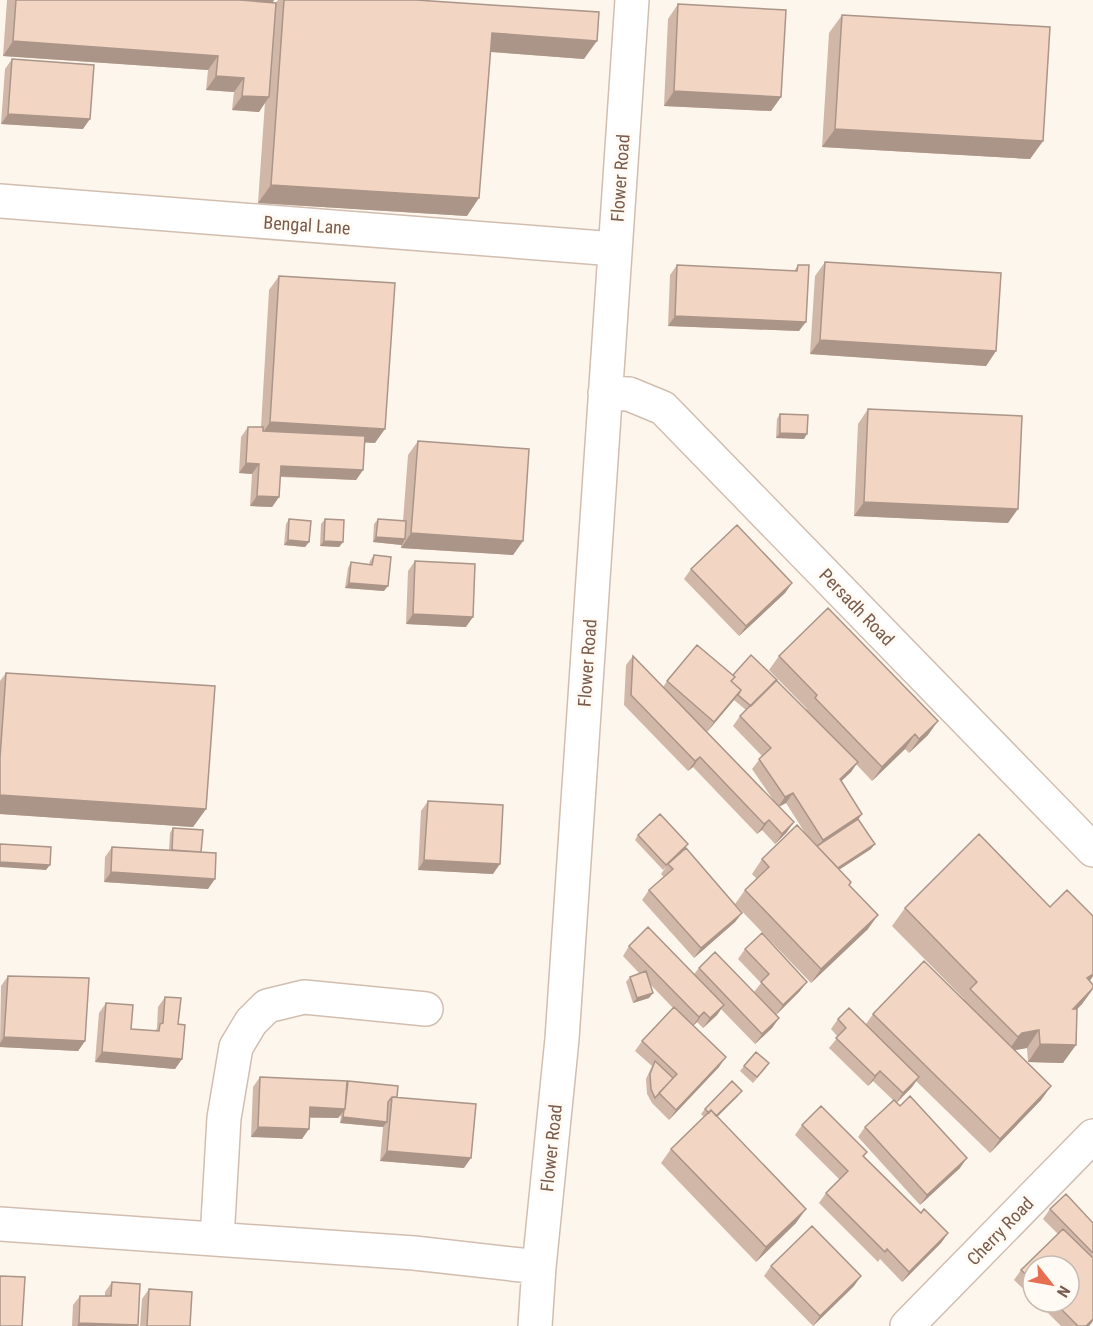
<svg xmlns="http://www.w3.org/2000/svg" width="1093" height="1326" viewBox="0 0 1093 1326" font-family="'Roboto Condensed',sans-serif">
<style>
.lines{fill:none;stroke-linecap:round;stroke-linejoin:round}
.minor-casing{stroke:#d1beb0;stroke-width:36}
.minor{stroke:#fff;stroke-width:33}
.wall{fill:#d1b7a8;fill-rule:evenodd}
.shaded-wall{fill:#aa9588}
.building{fill:#f3d5c3;stroke:#aa9588;stroke-width:1.5}
.labels{text-anchor:middle;dominant-baseline:central;stroke-width:6;stroke-linejoin:round;paint-order:stroke}
.street-label{font-size:18px;fill:#7a5c4d;stroke:#fffaf3}
</style>
<rect width="100%" height="100%" fill="#fdf6ec"/>
<g class="lines">
<defs>
<path id="minor" d="M0 201 615 249
M605 393 629 394 663 408 1093 850
M0 1224 414 1253 539 1267
M217 1239 224 1118 236 1047 251 1022 267 1006 304 997 426 1009
M535 1326 539 1267 562 1039 632 0
M907 1326 1093 1136"/>
</defs>
<use href="#minor" class="minor-casing"/>
<use href="#minor" class="minor"/>
</g>
<path class="wall" d="M7 0H274L273 2 275 4 278 0H416L584 59 490 52 467 216 258 203 265 102 259 112 232 110 234 92 206 90 208 70 3 56Z
M678 4 781 97 771 111 664 106 668 19Z
M842 15 1043 141 1030 159 822 147 829 33Z
M12 59 83 129 1 124 5 69Z
M825 262 996 351 986 366 810 354 815 276Z
M677 265 794 271 798 265 799 331 668 326 670 275Z
M279 276 375 443 364 442 363 470 356 480 280 477 279 497 272 507 250 506 252 474 239 473 241 437 248 427H261L269 290Z
M868 409 1008 523 854 516 858 424Z
M780 414 804 439 776 438 777 419Z
M418 441 523 541 513 555 401 548V545L373 542 374 524 378 519 403 521 408 455Z
M289 519 309 542 305 547 284 545 286 524Z
M325 519 343 542 339 547 320 546 321 524Z
M374 555 384 591 345 588 348 568 351 562 369 564 370 561Z
M415 561 466 627 406 624 408 571Z
M691 569 792 583 785 593 739 636 684 579Z
M633 656 663 687 667 681 733 675 777 681 806 710 807 709 769 670 779 656 928 735 909 753 905 749 872 781 856 764 851 772 841 781 862 814 858 819 871 849 839 870 851 882 849 885 868 929 811 983 735 904 745 890 757 879 752 874 762 859 807 836 786 803 779 807 787 832 775 844 762 830 757 834 693 767 688 771 624 705 626 665ZM734 700 746 710 740 716 733 726 762 756 752 769 776 804 707 732Z
M6 673 206 809 193 827 0 814V681Z
M428 801 493 874 418 870 421 811Z
M173 828 201 852 208 889 104 882 105 857 112 847 169 850 170 833Z
M638 835 688 844 684 849 742 913 735 922 694 958 642 900 649 890 664 877 661 874 666 867 663 870 635 840Z
M1050 907 1093 916V976L1090 981 1093 989 1082 1004 1077 1009 1063 1063 1028 1062 1027 1048 1015 1050 1051 1086 1041 1100 990 1153 916 1081 912 1087 897 1103 960 1168 920 1205 858 1137 865 1127 893 1100 873 1081 868 1086 829 1048 838 1037 831 1029 838 1019 866 1024 873 1014 964 999 892 926 905 908Z
M629 946 694 974 699 968 754 992 761 983 738 959 745 949 800 991 776 1015 779 1018 772 1028 755 1044 721 1009 717 1015 703 1028 697 1022 693 1026 719 1067 669 1120 652 1103 647 1094 646 1079 652 1066 635 1051 642 1041 673 1008 650 984 649 998 633 1003 626 982 630 977 639 973 623 956Z
M8 976 85 1041 78 1051 0 1047 1 986Z
M165 997 178 1024 182 1059 175 1069 95 1062 99 1013 106 1003 131 1029 155 1031 157 1028 158 1007Z
M744 1066 766 1068 753 1083 740 1071Z
M260 1077 347 1083 397 1097 464 1168 380 1161 383 1127 340 1123 341 1115 338 1118H309L302 1139 251 1137 253 1087Z
M738 1096 717 1117 796 1223 756 1262 661 1163 671 1149 704 1117 701 1114 705 1109Z
M802 1125 867 1152 864 1156 921 1213 948 1233 941 1243 902 1282 880 1259 878 1262 819 1203 826 1193 840 1180 795 1135Z
M1050 1209 1093 1223V1321L1089 1326H1061L1037 1302H1069L1033 1266V1298L1014 1280 1021 1270 1058 1234 1043 1219Z
M771 1266 854 1286 813 1326 764 1276Z
M112 1282 137 1326H72L73 1305 80 1296H105V1292Z
M149 1289 190 1326H140L142 1299Z"/>
<path class="shaded-wall" d="M240 0H274L268 9Z
M492 33 597 41 584 59 479 51Z
M13 41 218 56 208 70 3 56Z
M216 76 244 78 234 92 206 90Z
M674 91 781 97 771 111 664 106Z
M242 96 269 97 259 112 232 110Z
M8 114 90 119 83 129 1 124Z
M835 129 1043 141 1030 159 822 147Z
M271 185 479 198 467 216 258 203Z
M675 316 806 322 799 331 668 326Z
M820 340 996 351 986 366 810 354Z
M270 422 385 429 375 443 260 437Z
M780 433 807 434 804 439 776 438Z
M246 463 259 464 252 474 239 473Z
M281 466 363 470 356 480 274 476Z
M257 496 279 497 272 507 250 506Z
M864 502 1018 509 1008 523 854 516Z
M411 533 523 541 513 555 401 548Z
M376 537 405 539 402 545 373 542Z
M288 540 309 542 305 547 284 545Z
M324 541 343 542 339 547 320 546Z
M349 583 388 586 384 591 345 588Z
M792 583 785 593 739 636 746 626Z
M413 614 473 617 466 627 406 624Z
M741 690 734 700 707 732 714 722Z
M938 721 928 735 909 753 919 739Z
M915 734 905 749 872 781 882 767Z
M700 757 693 767 688 771 695 761Z
M858 762 851 772 833 789 840 779Z
M793 793 786 803 778 807 785 797Z
M0 795 206 809 193 827 0 814Z
M862 814 855 824 817 848 823 840Z
M769 820 762 830 757 834 764 824Z
M794 822 787 832 775 844 782 834Z
M875 844 871 849 829 876 832 871Z
M424 860 500 864 493 874 418 870Z
M0 862 50 865 46 870 0 867Z
M111 872 215 879 208 889 104 882Z
M742 913 735 922 694 958 701 948Z
M878 915 868 929 811 983 821 969Z
M1093 974V976L1083 990 1087 978Z
M807 982 800 991 776 1015 783 1005Z
M1093 989 1082 1004 1060 1027 1073 1009Z
M653 993 649 998 633 1003 637 998Z
M724 1005 717 1015 703 1028 710 1018Z
M704 1012 697 1022 692 1027 699 1017Z
M779 1018 772 1028 755 1044 762 1034Z
M1039 1030 1027 1048 1010 1051 1005 1055 1018 1037 1022 1033Z
M4 1037 85 1041 78 1051 0 1047V1043Z
M1040 1044 1076 1045 1063 1063 1028 1062Z
M102 1052 182 1059 175 1069 95 1062Z
M726 1057 719 1067 669 1120 676 1110Z
M880 1071 873 1081 868 1086 875 1076Z
M919 1077 912 1087 896 1103 903 1093Z
M1051 1086 1041 1100 990 1153 1000 1139Z
M742 1091 738 1096 711 1123 714 1118Z
M310 1107 345 1109 338 1118 303 1117Z
M343 1117 387 1122 383 1127 340 1123Z
M258 1127 309 1129 302 1139 251 1137Z
M387 1151 471 1158 464 1168 380 1161Z
M967 1158 960 1168 920 1205 927 1195Z
M806 1209 796 1223 756 1262 766 1247Z
M948 1233 941 1243 902 1282 909 1272Z
M861 1276 854 1286 813 1326 820 1316Z
M1093 1319V1321L1089 1326H1086Z
M79 1323 138 1325 137 1326H77Z"/>
<path class="building" d="M16 0H240L276 3 269 97 242 96 244 78 216 76 218 56 13 41Z
M284 0H416L599 12 597 41 492 33 479 198 271 185Z
M678 4 786 10 781 97 674 91Z
M842 15 1050 27 1043 141 835 129Z
M12 59 94 65 90 119 8 114Z
M825 262 1001 273 996 351 820 340Z
M677 265 797 271 798 265H809L806 322 675 316Z
M279 276 395 283 385 429 270 422Z
M868 409 1022 416 1018 509 864 502Z
M780 414 808 415 807 434 780 433Z
M248 427H263V431L365 436 363 470 281 466 279 497 257 496 259 464 246 463Z
M418 441 529 449 523 541 411 533Z
M289 519 311 521 309 542 288 540Z
M325 519 344 520 343 542 324 541Z
M378 519 406 521 405 539 376 537Z
M737 525 792 583 746 626 691 569Z
M374 555 391 557 388 586 349 583 351 562 372 565Z
M415 561 475 564 473 617 413 614Z
M828 608 938 721 919 739 915 734 882 767 815 698 817 695 779 656Z
M697 645 735 677 731 681 741 690 714 722 667 681Z
M751 655 777 680 751 706 738 695 741 690 731 681 735 677 733 675Z
M633 656 794 822 782 834 769 820 764 824 700 757 695 761 631 695Z
M6 673 215 686 206 809 0 795V758Z
M776 680 858 762 840 779 862 814 823 840 793 793 785 797 759 759 771 748 740 716Z
M428 801 503 805 500 864 424 860Z
M660 814 688 844 666 865 638 835Z
M858 819 875 844 838 868 817 846Z
M797 825 851 882 849 885 878 915 821 969 745 890 769 867 762 859Z
M173 828 203 830 201 852 172 850Z
M979 834 1050 907 1067 890 1093 916V974L1087 978 1093 985V988L1073 1009H1077L1076 1045 1040 1044 1039 1030 1022 1033 1018 1037 970 989 977 982 905 908Z
M0 844 51 847 50 865 0 862Z
M112 847 216 853 215 879 111 872Z
M686 848 742 913 701 948 649 890 673 869 668 864Z
M648 927 724 1005 710 1018 704 1012 699 1017 629 946Z
M762 933 807 982 783 1005 761 982 769 974 745 949Z
M715 952 779 1018 762 1034 699 968Z
M924 961 1051 1086 1000 1139 873 1014Z
M646 971 653 993 637 998 630 977Z
M8 976 89 978 85 1041 4 1037Z
M165 997 181 998 178 1024 185 1025 182 1059 102 1052 106 1003 133 1005 131 1029 159 1031 160 1024 163 1023Z
M674 1007 726 1057 676 1110 659 1093 677 1074 642 1041Z
M849 1008 919 1077 903 1093 880 1071 875 1076 836 1038 846 1028 838 1019Z
M756 1052 769 1063 757 1077 744 1066Z
M655 1061 673 1078 655 1098 651 1089 650 1074Z
M260 1077 347 1081 345 1109 310 1107 309 1129 258 1127Z
M348 1081 398 1086 397 1097H392L388 1102 387 1122 343 1117 344 1110 345 1109Z
M732 1081 742 1091 716 1116 711 1110 709 1113 705 1109Z
M910 1096 967 1158 927 1195 865 1127 894 1100 900 1106Z
M392 1097 476 1104 471 1158 387 1151Z
M821 1106 867 1152 863 1156 921 1213 924 1209 948 1233 909 1272 887 1249 885 1252 826 1193 848 1171 802 1125Z
M711 1110 806 1209 766 1247 671 1149Z
M1066 1194 1093 1223V1253L1050 1209Z
M812 1226 861 1276 820 1316 771 1266Z
M1063 1229 1093 1258V1319L1086 1326H1078L1054 1302H1069V1266H1033V1281L1021 1270Z
M0 1276 25 1277 22 1326H0Z
M112 1282 140 1284 138 1325 79 1323 80 1296H111Z
M149 1289 192 1292 190 1326H147Z"/>
<g class="labels">
<g class="street-label">
<text transform="translate(620 178) rotate(-86)">Flower Road</text>
<text transform="translate(307 225) rotate(4)">Bengal Lane</text>
<text transform="translate(857 607) rotate(46)">Persadh Road</text>
<text transform="translate(587 663) rotate(-86)">Flower Road</text>
<text transform="translate(551 1148) rotate(-84)">Flower Road</text>
<text transform="translate(1000 1231) rotate(-46)">Cherry Road</text>
</g>
</g>
<g transform="translate(1051 1284) rotate(121)"><circle r="28" fill="#fffaf3" stroke="#cabbb1" stroke-width="1.5"/>
<path d="M0-4.5L10 22L0 15L-10 22Z" fill="#e76f51"/>
<text y="-9" font-size="16" font-weight="bold" text-anchor="middle" fill="#7a5c4d">N</text>
</g>
</svg>
